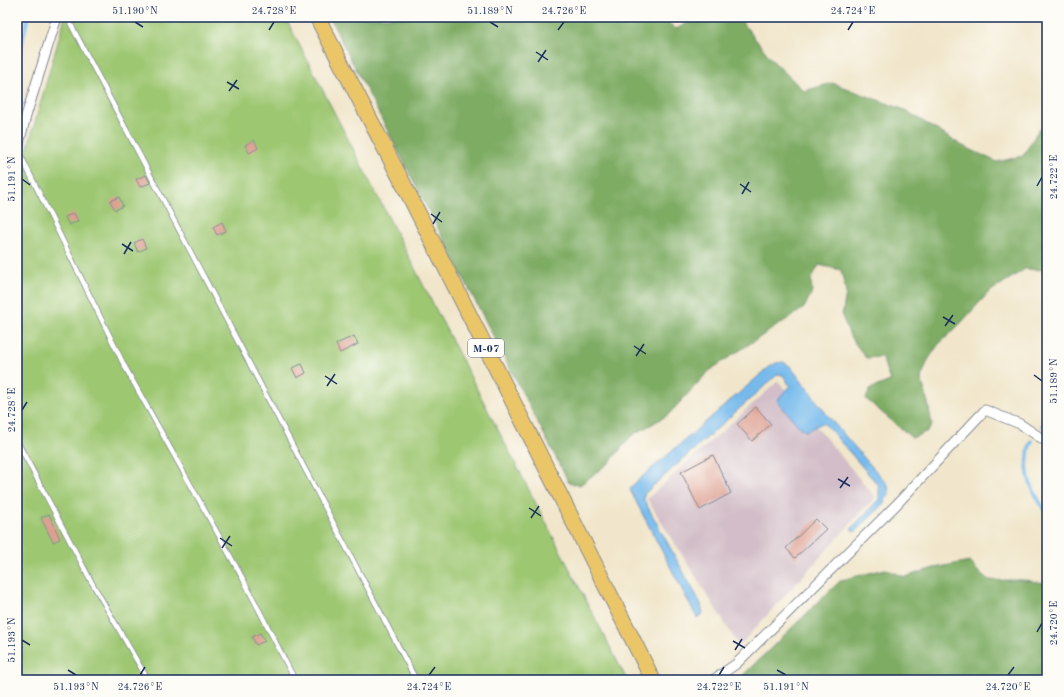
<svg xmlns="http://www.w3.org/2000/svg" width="1064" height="697" font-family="'Old Standard TT',serif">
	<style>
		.industrial { fill: #d2bdc8 }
		.green { fill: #9ec772; stroke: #5c7b68 }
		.forest { fill: #7eac64; stroke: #4c6e61 }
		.water { fill: #76baec; stroke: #4874a5 }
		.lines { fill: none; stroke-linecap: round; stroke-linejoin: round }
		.stream { stroke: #76baec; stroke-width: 3.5 }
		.building { fill: #de9f91 }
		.service-casing { stroke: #868a94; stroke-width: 6 }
		.minor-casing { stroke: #868a94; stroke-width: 11 }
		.trunk-casing { stroke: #868a94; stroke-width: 17 }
		.service { stroke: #fff; stroke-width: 4.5 }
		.minor { stroke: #fff; stroke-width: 9 }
		.trunk { stroke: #ebc669; stroke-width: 15 }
		.ticks { fill: none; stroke: #1b2f5e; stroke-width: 1.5 }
		.labels { text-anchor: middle; stroke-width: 3; stroke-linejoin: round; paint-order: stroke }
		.shield { fill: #fdfcf7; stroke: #5f6c8c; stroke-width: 1 }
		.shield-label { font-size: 11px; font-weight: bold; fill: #1b2f5e }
		.neatline { fill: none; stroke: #1b2f5e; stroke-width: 1.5 }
		.ticks-label { font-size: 10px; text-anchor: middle; fill: #1b2f5e }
	</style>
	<rect width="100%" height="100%" fill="#fdfcf7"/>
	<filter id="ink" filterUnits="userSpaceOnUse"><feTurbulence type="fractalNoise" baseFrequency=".025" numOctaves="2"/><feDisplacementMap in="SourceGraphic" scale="8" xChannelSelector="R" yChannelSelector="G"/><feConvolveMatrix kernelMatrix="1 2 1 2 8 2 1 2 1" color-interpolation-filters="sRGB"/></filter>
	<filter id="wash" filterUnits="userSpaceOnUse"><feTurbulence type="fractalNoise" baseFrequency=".012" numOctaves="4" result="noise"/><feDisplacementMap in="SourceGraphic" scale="16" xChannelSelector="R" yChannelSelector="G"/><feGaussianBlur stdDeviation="0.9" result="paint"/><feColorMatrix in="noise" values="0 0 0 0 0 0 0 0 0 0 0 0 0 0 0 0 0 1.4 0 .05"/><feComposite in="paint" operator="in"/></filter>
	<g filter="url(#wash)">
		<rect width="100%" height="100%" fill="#f1e6cb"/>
		<!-- industrial -->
		<polygon class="industrial" points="778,381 875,497 739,646 647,499"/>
		<!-- green -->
		<polygon class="green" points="65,17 285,17 627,680 17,680 17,185"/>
		<!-- forest -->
		<g class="forest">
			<polygon points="329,17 661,17 676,29 699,17 738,17 772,60 804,91 832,83 905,110 961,145 997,162 1023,156 1039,129 1047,127 1047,270 1025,269 989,292 959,325 938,345 928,360 921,378 928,403 932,425 928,431 912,438 866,399 870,389 890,381 882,357 866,358 851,338 842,316 846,293 841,270 819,265 811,279 812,292 804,308 710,370 668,415 631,436 610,462 580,485 569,483"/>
			<path d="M970 561C987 585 989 580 1015 580 1025 579 1034 582 1044 583L1047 588V680H738L841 580 885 569 905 577 934 568Z"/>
		</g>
		<!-- water -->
		<polygon class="water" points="783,362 790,366 832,421 888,485 889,494 882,506 855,532 851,529 879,499 879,486 826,425 822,423 806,431 801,429 778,402 779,398 790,386 783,375 778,374 644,494 644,500 701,604 703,613 697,618 630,490 634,484 768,368 776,363"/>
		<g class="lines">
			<!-- stream -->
			<g class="stream">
				<polyline points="17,65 28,17"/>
				<polyline points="1042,426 1047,418"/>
				<path d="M1032 441C1029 446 1028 451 1028 456 1024 480 1036 495 1047 515"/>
			</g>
		</g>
		<g id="blocks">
			<!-- building -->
			<g class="building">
				<polygon points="254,140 258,148 249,153 245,145"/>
				<polygon points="146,175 150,183 140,187 136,179"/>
				<polygon points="119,197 123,206 115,210 110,201"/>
				<polygon points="74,213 78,221 69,225 65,217"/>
				<polygon points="222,222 226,231 217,235 213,227"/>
				<polygon points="142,239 146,248 138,252 134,243"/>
				<polygon points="354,336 358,344 340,353 336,344"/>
				<polygon points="302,364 306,373 297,378 292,368"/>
				<polygon points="756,407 771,424 752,441 737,424"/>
				<polygon points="713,455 731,493 700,510 681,472"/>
				<polygon points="49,514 60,539 53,542 41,518"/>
				<polygon points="816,519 826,529 795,558 786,548"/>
				<polygon points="260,633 265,641 256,645 252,637"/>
			</g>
		</g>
	</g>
	<g filter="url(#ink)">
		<use href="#blocks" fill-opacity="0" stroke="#868a94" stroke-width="1"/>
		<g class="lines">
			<defs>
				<g id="service">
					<polyline points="67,17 416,680"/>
					<polyline points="18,150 125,367 243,579 295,680"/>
					<polyline points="17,441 91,581 148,680"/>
				</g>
				<g id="minor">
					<polyline points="17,152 26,116 57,17"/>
					<polyline points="713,680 736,664 897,504 985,410 1020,424 1047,442"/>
				</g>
				<polyline id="trunk" points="317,17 407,191 653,680"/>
			</defs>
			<!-- service casing -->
			<use href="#service" class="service-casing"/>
			<!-- minor casing -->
			<use href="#minor" class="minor-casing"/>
			<!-- trunk casing -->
			<use href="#trunk" class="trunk-casing"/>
			<!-- service -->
			<use href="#service" class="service"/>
			<!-- minor -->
			<use href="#minor" class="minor"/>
			<!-- trunk -->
			<use href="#trunk" class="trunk"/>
		</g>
	</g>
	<!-- ticks -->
	<path class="ticks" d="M135 22 143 27M490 22 498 27M269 30 274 22M558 30 564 22M848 30 853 22M536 52 548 60M538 62 546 50M227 82 239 89M229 91 237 80M22 179 30 185M740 184 751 192M1037 186 1042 177M742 194 749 182M431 214 442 222M433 224 440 212M122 244 133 251M124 254 131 242M943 317 955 324M945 326 953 315M634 346 646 354M636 356 644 344M1034 375 1042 381M325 376 337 384M327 386 335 374M22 410 27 402M838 479 850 486M840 488 848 477M529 508 541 516M531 518 539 506M220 538 232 546M222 548 230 536M1037 632 1042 623M22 640 30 645M733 641 745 648M735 650 742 639M68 670 76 675M777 670 786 675M140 675 145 667M429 675 435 667M719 675 724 667M1008 675 1014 667"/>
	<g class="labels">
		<!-- shield labels -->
		<rect class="shield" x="468" y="339" width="36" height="18" rx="3"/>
		<g class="shield-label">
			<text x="486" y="352">М-07</text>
		</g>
	</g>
	<!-- margin -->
	<rect width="1064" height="697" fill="none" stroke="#fdfcf7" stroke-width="44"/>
	<rect x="22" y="22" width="1020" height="653" class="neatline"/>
	<g class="ticks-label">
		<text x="135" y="14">51.190°N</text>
		<text x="274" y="14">24.728°E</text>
		<text x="490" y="14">51.189°N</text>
		<text x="564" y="14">24.726°E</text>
		<text x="853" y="14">24.724°E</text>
		<text transform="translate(1053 177) rotate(-90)" y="4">24.722°E</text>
		<text transform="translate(11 179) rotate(-90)" y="4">51.191°N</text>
		<text transform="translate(1053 381) rotate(-90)" y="4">51.189°N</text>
		<text transform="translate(11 410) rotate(-90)" y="4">24.728°E</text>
		<text transform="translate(1053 623) rotate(-90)" y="4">24.720°E</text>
		<text transform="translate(11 640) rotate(-90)" y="4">51.193°N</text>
		<text x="76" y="690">51.193°N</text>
		<text x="140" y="690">24.726°E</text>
		<text x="429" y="690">24.724°E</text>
		<text x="719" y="690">24.722°E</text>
		<text x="786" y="690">51.191°N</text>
		<text x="1008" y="690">24.720°E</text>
	</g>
</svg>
